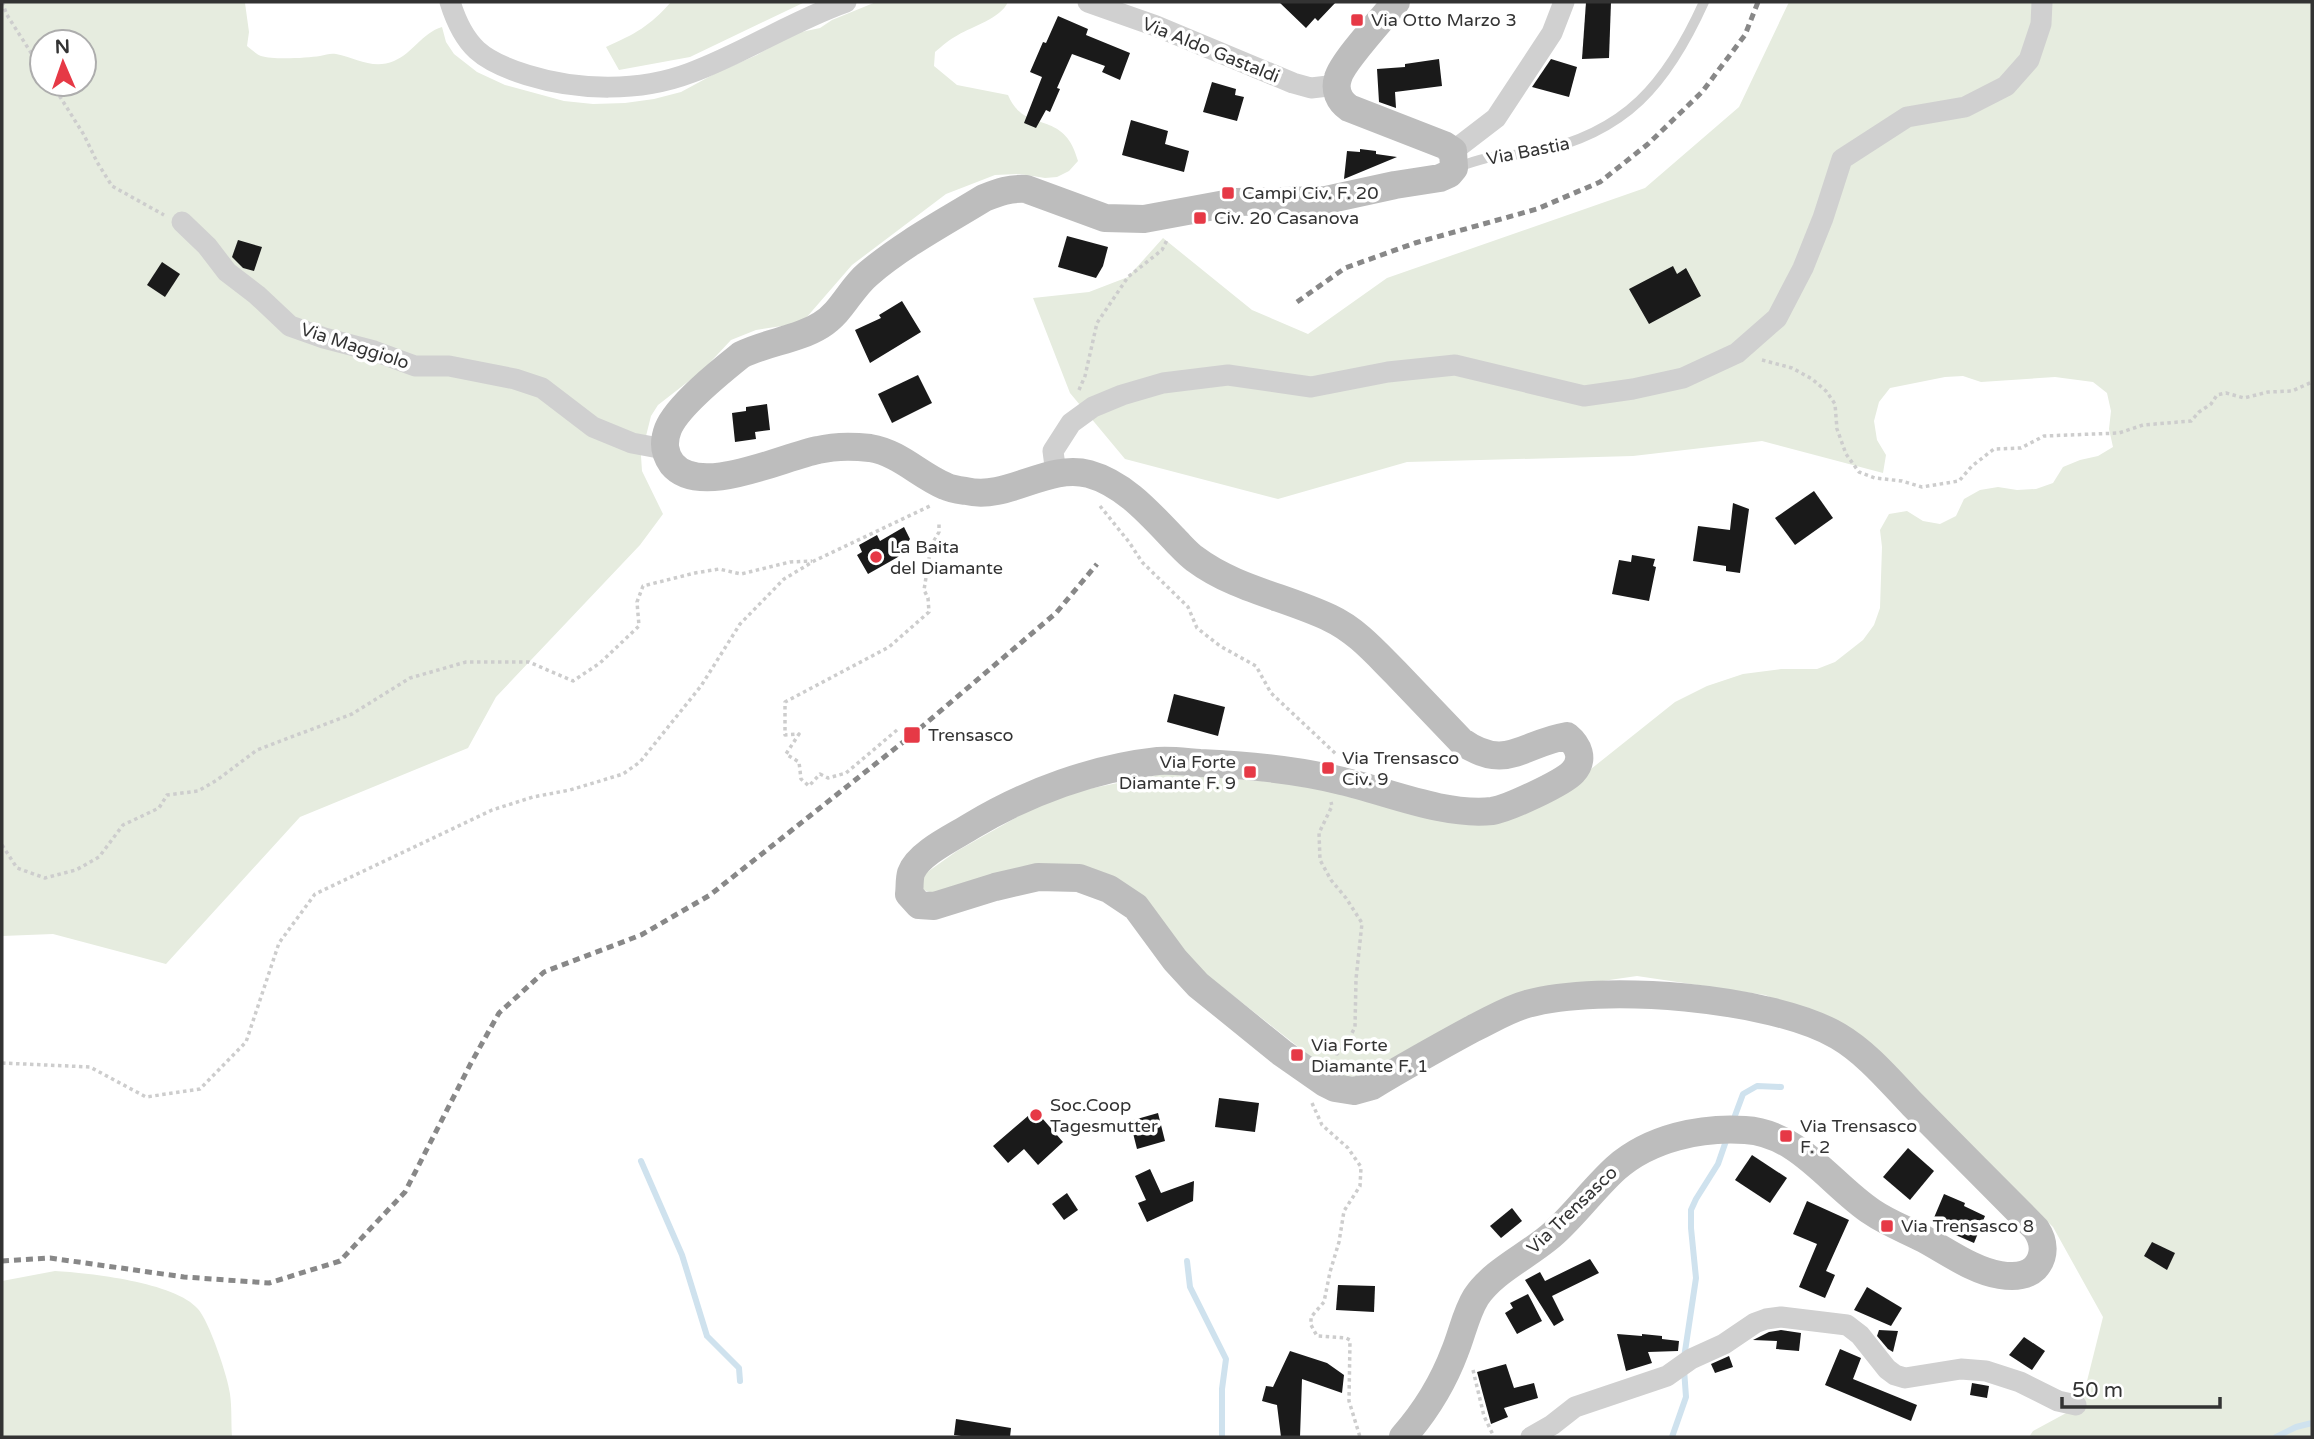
<svg xmlns="http://www.w3.org/2000/svg" width="2314" height="1439" font-family="'Varela Round',sans-serif">
	<style>
		.green { fill: #e6ecdf; fill-rule: evenodd }
		.lines { fill: none; stroke-linecap: round; stroke-linejoin: round }
		.stream { stroke: #cfe2ee; stroke-width: 6 }
		.building { fill: #1a1a1a }
		.path { stroke: #cdcdcd; stroke-width: 3.5; stroke-dasharray: 3.5 3.5; stroke-linecap: butt }
		.lane { stroke: #d0d0d0; stroke-width: 10 }
		.street { stroke: #d0d0d0; stroke-width: 21 }
		.secondary { stroke: #bdbdbd; stroke-width: 28 }
		.rail { stroke: #888; stroke-width: 5; stroke-dasharray: 7 5; stroke-linecap: butt }
		.poi-dot { fill: #e63946; stroke: #fff; stroke-width: 2.5 }
		.labels { text-anchor: middle; stroke-width: 7; stroke-linejoin: round; paint-order: stroke }
		.poi-label { font-size: 18px; fill: #333; stroke: #fff; text-anchor: start }
		.street-label { font-size: 18px; fill: #333; stroke: #fff }
	</style>
	<rect width="100%" height="100%" fill="#fff"/>
	<!-- green -->
	<g class="green">
		<path d="M2 2 245 3 249 32 247 46C251 49 256 54 261 56 273 60 307 58 320 56 326 55 330 53 336 54 356 58 373 70 394 61 413 53 422 33 442 27L446 42 454 54 477 72 505 85 564 101 593 104 625 103 654 99 681 92 718 72 757 55 792 34 820 28 832 20 876 2H1008C1000 19 973 26 958 35 950 39 942 46 935 52L934 66 957 85 1008 95C1025 136 1064 107 1078 161L1069 171 1057 177 1045 178 1020 174 995 175 946 194 852 265 806 318 795 324 756 330 731 340 703 370 658 405 651 416 641 456 642 471 663 514 640 545 496 697 468 748 300 817 166 964 53 934 2 936ZM42 42H84V84H42Z"/>
		<path d="M671 2H805L690 57 619 70 606 47C635 34 650 26 671 2Z"/>
		<polygon points="1789,2 2312,2 2312,1437 2029,1437 2033,1431 2081,1405 2103,1317 2053,1227 1856,1032 1765,995 1637,976 1519,993 1366,1075 1338,1078 1180,954 1128,886 935,894 918,888 926,873 957,851 1054,796 1162,774 1316,785 1453,823 1591,769 1675,702 1707,686 1743,674 1781,669 1817,669 1835,662 1863,640 1874,625 1880,608 1882,547 1880,530 1889,514 1907,511 1923,521 1940,524 1956,516 1964,499 1980,490 1998,487 2017,490 2036,489 2053,483 2063,467 2080,460 2098,456 2113,447 2109,429 2111,411 2107,393 2093,382 2055,377 1981,382 1963,376 1945,377 1890,388 1879,402 1874,421 1877,440 1886,455 1883,473 1762,441 1633,456 1407,462 1278,499 1125,459 1070,393 1033,298 1089,292 1128,277 1163,238 1252,310 1308,334 1387,278 1645,188 1739,107"/>
		<path d="M55 1271C89 1273 175 1282 198 1309 209 1321 228 1377 230 1394 232 1408 231 1423 232 1437H2V1281Z"/>
	</g>
	<g class="lines">
		<!-- stream -->
		<g class="stream">
			<polyline points="1733,1121 1743,1094 1757,1086 1781,1087"/>
			<polyline points="641,1161 682,1255 707,1336 739,1368 740,1381"/>
			<polyline points="1187,1261 1190,1287 1226,1359 1222,1389 1222,1437"/>
			<polyline points="1684,1358 1696,1278 1691,1228 1691,1210 1696,1199 1718,1164 1727,1138"/>
			<polyline points="1672,1437 1686,1397 1684,1369"/>
			<polyline points="2276,1437 2296,1427 2312,1423"/>
		</g>
	</g>
	<!-- building -->
	<g class="building">
		<polygon points="1279,2 1336,2 1318,21 1315,18 1306,28"/>
		<polygon points="1586,2 1611,2 1609,58 1582,59"/>
		<polygon points="1058,16 1088,29 1086,35 1130,53 1120,80 1102,72 1105,66 1072,54 1057,88 1060,89 1050,112 1046,110 1036,128 1024,123 1042,77 1030,72 1043,42 1046,43"/>
		<polygon points="1439,59 1442,86 1395,92 1396,108 1379,102 1377,69 1405,67 1405,64"/>
		<polygon points="1551,59 1577,67 1569,97 1532,87"/>
		<polygon points="1212,82 1236,89 1235,95 1244,97 1237,121 1203,112"/>
		<polygon points="1131,120 1168,131 1165,144 1189,151 1184,172 1122,155"/>
		<polygon points="1360,149 1376,151 1376,154 1397,157 1344,179 1347,151 1360,152"/>
		<polygon points="1067,236 1108,247 1103,266 1096,278 1058,267"/>
		<polygon points="238,240 262,247 254,271 243,268 232,257"/>
		<polygon points="162,262 180,274 165,297 147,285"/>
		<polygon points="1673,266 1677,274 1686,268 1701,296 1649,324 1629,289"/>
		<polygon points="902,301 921,332 870,363 855,330 881,318 879,315"/>
		<polygon points="918,375 932,403 892,423 878,394"/>
		<polygon points="767,404 770,430 755,432 756,439 735,442 732,413 746,411 746,407"/>
		<polygon points="1814,491 1833,518 1795,545 1775,518"/>
		<polygon points="1733,503 1749,509 1740,573 1726,571 1726,566 1693,561 1698,526 1730,530"/>
		<polygon points="904,527 910,539 898,557 868,574 857,555 862,552 859,545 877,535 880,541"/>
		<polygon points="1632,555 1655,559 1653,566 1656,567 1649,601 1612,594 1619,560 1631,562"/>
		<polygon points="1174,694 1225,707 1218,736 1167,722"/>
		<polygon points="1219,1098 1259,1103 1255,1132 1215,1127"/>
		<polygon points="1035,1110 1063,1142 1038,1165 1024,1149 1008,1163 993,1146"/>
		<polygon points="1158,1113 1165,1141 1137,1149 1130,1121"/>
		<polygon points="1908,1148 1934,1171 1910,1200 1883,1177"/>
		<polygon points="1752,1155 1787,1178 1770,1203 1735,1180"/>
		<polygon points="1150,1169 1161,1193 1194,1181 1193,1201 1147,1222 1138,1203 1146,1200 1135,1176"/>
		<polygon points="1067,1193 1078,1210 1064,1220 1052,1204"/>
		<polygon points="1944,1194 1965,1203 1964,1206 1985,1216 1974,1243 1942,1229 1943,1225 1933,1220"/>
		<polygon points="1807,1201 1849,1220 1826,1271 1835,1275 1825,1298 1799,1287 1817,1244 1793,1234"/>
		<polygon points="1512,1208 1522,1221 1501,1238 1490,1226"/>
		<polygon points="2152,1242 2175,1253 2167,1270 2144,1256"/>
		<polygon points="1590,1259 1599,1273 1552,1296 1564,1320 1554,1326 1525,1280 1540,1272 1545,1281"/>
		<polygon points="1338,1285 1375,1286 1374,1312 1336,1310"/>
		<polygon points="1867,1287 1902,1308 1891,1326 1854,1310"/>
		<polygon points="1528,1294 1542,1321 1517,1334 1505,1313 1513,1308 1510,1303"/>
		<polygon points="1781,1330 1801,1333 1799,1351 1776,1349 1777,1341 1753,1340 1769,1332"/>
		<polygon points="1879,1330 1898,1331 1893,1352 1888,1349 1877,1336"/>
		<polygon points="1617,1334 1642,1336 1642,1334 1662,1336 1662,1339 1679,1341 1678,1351 1648,1352 1652,1363 1626,1371"/>
		<polygon points="2024,1337 2045,1351 2032,1370 2009,1355"/>
		<polygon points="1840,1349 1861,1358 1853,1379 1917,1405 1911,1421 1825,1385"/>
		<polygon points="1290,1351 1327,1363 1344,1375 1342,1393 1302,1379 1300,1437 1281,1437 1277,1405 1262,1401 1266,1386 1273,1387"/>
		<polygon points="1729,1356 1733,1367 1715,1373 1711,1364"/>
		<polygon points="1506,1364 1514,1388 1534,1383 1538,1398 1504,1408 1508,1417 1491,1424 1477,1372"/>
		<polygon points="1972,1383 1989,1386 1987,1398 1970,1395"/>
		<polygon points="956,1419 1011,1428 1010,1437 968,1437 954,1435"/>
	</g>
	<g class="lines">
		<!-- path -->
		<g class="path">
			<polyline points="2,2 7,15 42,70"/>
			<polyline points="52,84 84,135 97,162 112,186 164,215"/>
			<polyline points="1762,360 1792,368 1812,379 1826,391 1835,404 1837,429 1846,454 1859,472 1875,478 1902,481 1922,487 1959,481 1972,466 1994,449 2021,448 2044,436 2119,433 2143,425 2191,421 2199,412 2211,404 2217,395 2226,393 2244,398 2268,392 2292,391 2312,382"/>
			<polyline points="1079,390 1085,376 1097,323 1128,277 1162,250 1168,238"/>
			<polyline points="1100,506 1129,542 1142,562 1188,607 1197,628 1220,646 1256,666 1271,693 1337,755"/>
			<polyline points="897,730 846,773 828,778 820,774 809,786 801,779 799,762 786,754 799,734 785,735 785,702 889,647 929,612 928,598 924,590 931,546 939,532 939,523"/>
			<polyline points="2,845 17,868 45,878 76,870 99,857 123,825 159,808 167,795 198,791 217,780 257,750 352,714 410,678 466,662 529,662 573,681 600,663 639,626 637,602 643,586 695,573 719,569 741,574 790,562 812,561"/>
			<polyline points="1316,1045 1337,1054 1347,1043 1355,1027 1356,979 1362,923 1346,898 1331,880 1320,860 1319,833 1332,806 1331,802"/>
			<polyline points="2,1063 90,1067 146,1097 200,1089 246,1042 279,943 315,894 492,810 533,797 570,790 623,774 640,762 701,686 740,624 784,579 814,561 930,506"/>
			<polyline points="1312,1103 1322,1125 1348,1148 1361,1167 1360,1186 1344,1211 1339,1242 1330,1272 1324,1302 1311,1317 1311,1325 1317,1336 1346,1338 1350,1340 1349,1401 1360,1437"/>
			<polyline points="1473,1370 1484,1416 1494,1437"/>
		</g>
		<!-- lane -->
		<path class="lane" d="M1455 168C1467 164 1479 159 1492 157 1506 155 1521 155 1535 152 1626 133 1667 84 1704 2"/>
		<!-- street -->
		<g class="street">
			<path d="M450 2C464 47 482 61 527 75 578 91 640 92 690 73 744 53 792 21 846 2"/>
			<polyline points="1088,2 1156,26 1293,83 1311,88 1337,85"/>
			<polyline points="1453,151 1496,118 1552,33 1564,2"/>
			<polyline points="182,222 207,246 227,272 257,295 290,326 324,338 374,351 415,366 449,366 515,379 542,388 593,427 632,443 664,449"/>
			<polyline points="1056,474 1053,451 1071,423 1093,407 1122,395 1163,383 1228,375 1311,387 1388,372 1455,365 1584,396 1633,389 1683,378 1737,353 1777,318 1803,268 1823,218 1842,159 1907,117 1965,107 2006,86 2029,60 2041,24 2042,2"/>
			<polyline points="1531,1437 1552,1425 1575,1407 1667,1376 1691,1359 1724,1344 1755,1323 1766,1319 1781,1317 1847,1325 1860,1335 1887,1369 1895,1375 1905,1378 1961,1369 1986,1371 2020,1382 2058,1401 2076,1405"/>
		</g>
		<!-- secondary -->
		<path class="secondary" d="M1396 2C1383 18 1342 62 1338 78 1334 90 1339 101 1349 108L1444 145 1453 151 1454 168 1449 174 1440 178 1395 185 1326 200 1236 202 1144 219 1105 218 1026 189C1010 188 999 192 984 198 945 222 903 244 868 274 850 289 842 312 821 325 797 340 767 342 741 355 721 371 677 406 668 429 663 442 664 453 672 464 700 498 782 457 818 450 834 446 853 446 870 448 900 453 919 475 945 486 951 489 959 490 966 491 1008 501 1047 463 1089 474 1125 484 1151 515 1176 541 1182 547 1188 554 1195 559 1235 589 1286 597 1330 618 1356 630 1376 653 1395 672 1417 695 1439 718 1461 741 1506 773 1523 743 1567 736 1578 745 1585 759 1573 772 1563 783 1507 809 1492 811 1444 816 1389 792 1342 781 1295 769 1248 765 1200 763 1186 762 1171 760 1158 761 1094 768 1028 792 973 825 956 836 918 853 911 873 909 880 910 888 909 894L919 905 934 906 995 887 1038 877 1079 878 1109 889 1136 907 1175 960 1198 985 1282 1053 1325 1083 1335 1088 1354 1091 1372 1086C1405 1066 1439 1047 1474 1028 1491 1020 1508 1009 1527 1004 1601 983 1772 997 1838 1036 1867 1053 1890 1081 1913 1105 1954 1146 1995 1188 2036 1229 2044 1241 2046 1256 2035 1268 2026 1277 2012 1277 2000 1275 1974 1271 1948 1252 1924 1239 1907 1230 1888 1223 1872 1212 1831 1185 1799 1133 1745 1130 1701 1127 1650 1138 1616 1168 1594 1188 1576 1213 1554 1233 1530 1255 1494 1270 1476 1297 1466 1313 1462 1334 1455 1351 1443 1383 1425 1412 1403 1437"/>
		<!-- rail -->
		<g class="rail">
			<polyline points="1297,302 1345,268 1415,243 1537,209 1600,182 1648,144 1702,92 1745,35 1758,2"/>
			<polyline points="2,1261 50,1258 184,1277 269,1283 340,1261 405,1192 471,1063 499,1013 544,972 641,935 710,895 912,735 1056,613 1097,564"/>
		</g>
	</g>
	<!-- markers -->
	<g class="poi-dot">
		<rect x="1350" y="13" width="14" height="14" rx="3.5"/>
		<rect x="1221" y="186" width="14" height="14" rx="3.5"/>
		<rect x="1193" y="211" width="14" height="14" rx="3.5"/>
		<circle cx="876" cy="557" r="7"/>
		<rect x="903" y="726" width="18" height="18" rx="3.5"/>
		<rect x="1321" y="761" width="14" height="14" rx="3.5"/>
		<rect x="1243" y="765" width="14" height="14" rx="3.5"/>
		<rect x="1290" y="1048" width="14" height="14" rx="3.5"/>
		<circle cx="1036" cy="1115" r="7"/>
		<rect x="1779" y="1129" width="14" height="14" rx="3.5"/>
		<rect x="1880" y="1219" width="14" height="14" rx="3.5"/>
	</g>
	<g class="labels">
		<!-- poi labels -->
		<g class="poi-label">
			<text x="1371" y="26">Via Otto Marzo 3</text>
			<text x="1242" y="199">Campi Civ. F. 20</text>
			<text x="1214" y="224">Civ. 20 Casanova</text>
			<text x="890" y="553">La Baita<tspan x="890" dy="21">del Diamante</tspan></text>
			<text x="928" y="741">Trensasco</text>
			<text x="1342" y="764">Via Trensasco<tspan x="1342" dy="21">Civ. 9</tspan></text>
			<text x="1236" y="768" text-anchor="end">Via Forte<tspan x="1236" dy="21">Diamante F. 9</tspan></text>
			<text x="1311" y="1051">Via Forte<tspan x="1311" dy="21">Diamante F. 1</tspan></text>
			<text x="1050" y="1111">Soc.Coop<tspan x="1050" dy="21">Tagesmutter</tspan></text>
			<text x="1800" y="1132">Via Trensasco<tspan x="1800" dy="21">F. 2</tspan></text>
			<text x="1901" y="1232">Via Trensasco 8</text>
		</g>
		<!-- street labels -->
		<g class="street-label">
			<text transform="translate(1211 50) rotate(22)" y="6">Via Aldo Gastaldi</text>
			<text transform="translate(1528 151) rotate(-11)" y="6">Via Bastia</text>
			<text transform="translate(355 346) rotate(18)" y="6">Via Maggiolo</text>
			<text transform="translate(1572 1210) rotate(-44)" y="6">Via Trensasco</text>
		</g>
	</g>
	<!-- border -->
	<rect width="2314" height="1439" fill="none" stroke="#333333" stroke-width="7"/>
	<!-- north arrow -->
	<g transform="translate(63 63) rotate(358)"><circle r="33" fill="#ffffff" stroke="#adadad" stroke-width="2"/>
	<path d="M0-5L12 26L0 18L-12 26Z" fill="#e63946"/>
	<text y="-10" font-size="19" font-weight="bold" text-anchor="middle" fill="#333333">N</text>
	</g>
	<!-- scale -->
	<path d="M2062 1397v10h158v-10" fill="none" stroke="#333333" stroke-width="3.5"/>
	<text x="2072" y="1397" font-size="21" fill="#333333" stroke="#ffffff" stroke-width="5" paint-order="stroke">50 m</text>
</svg>
